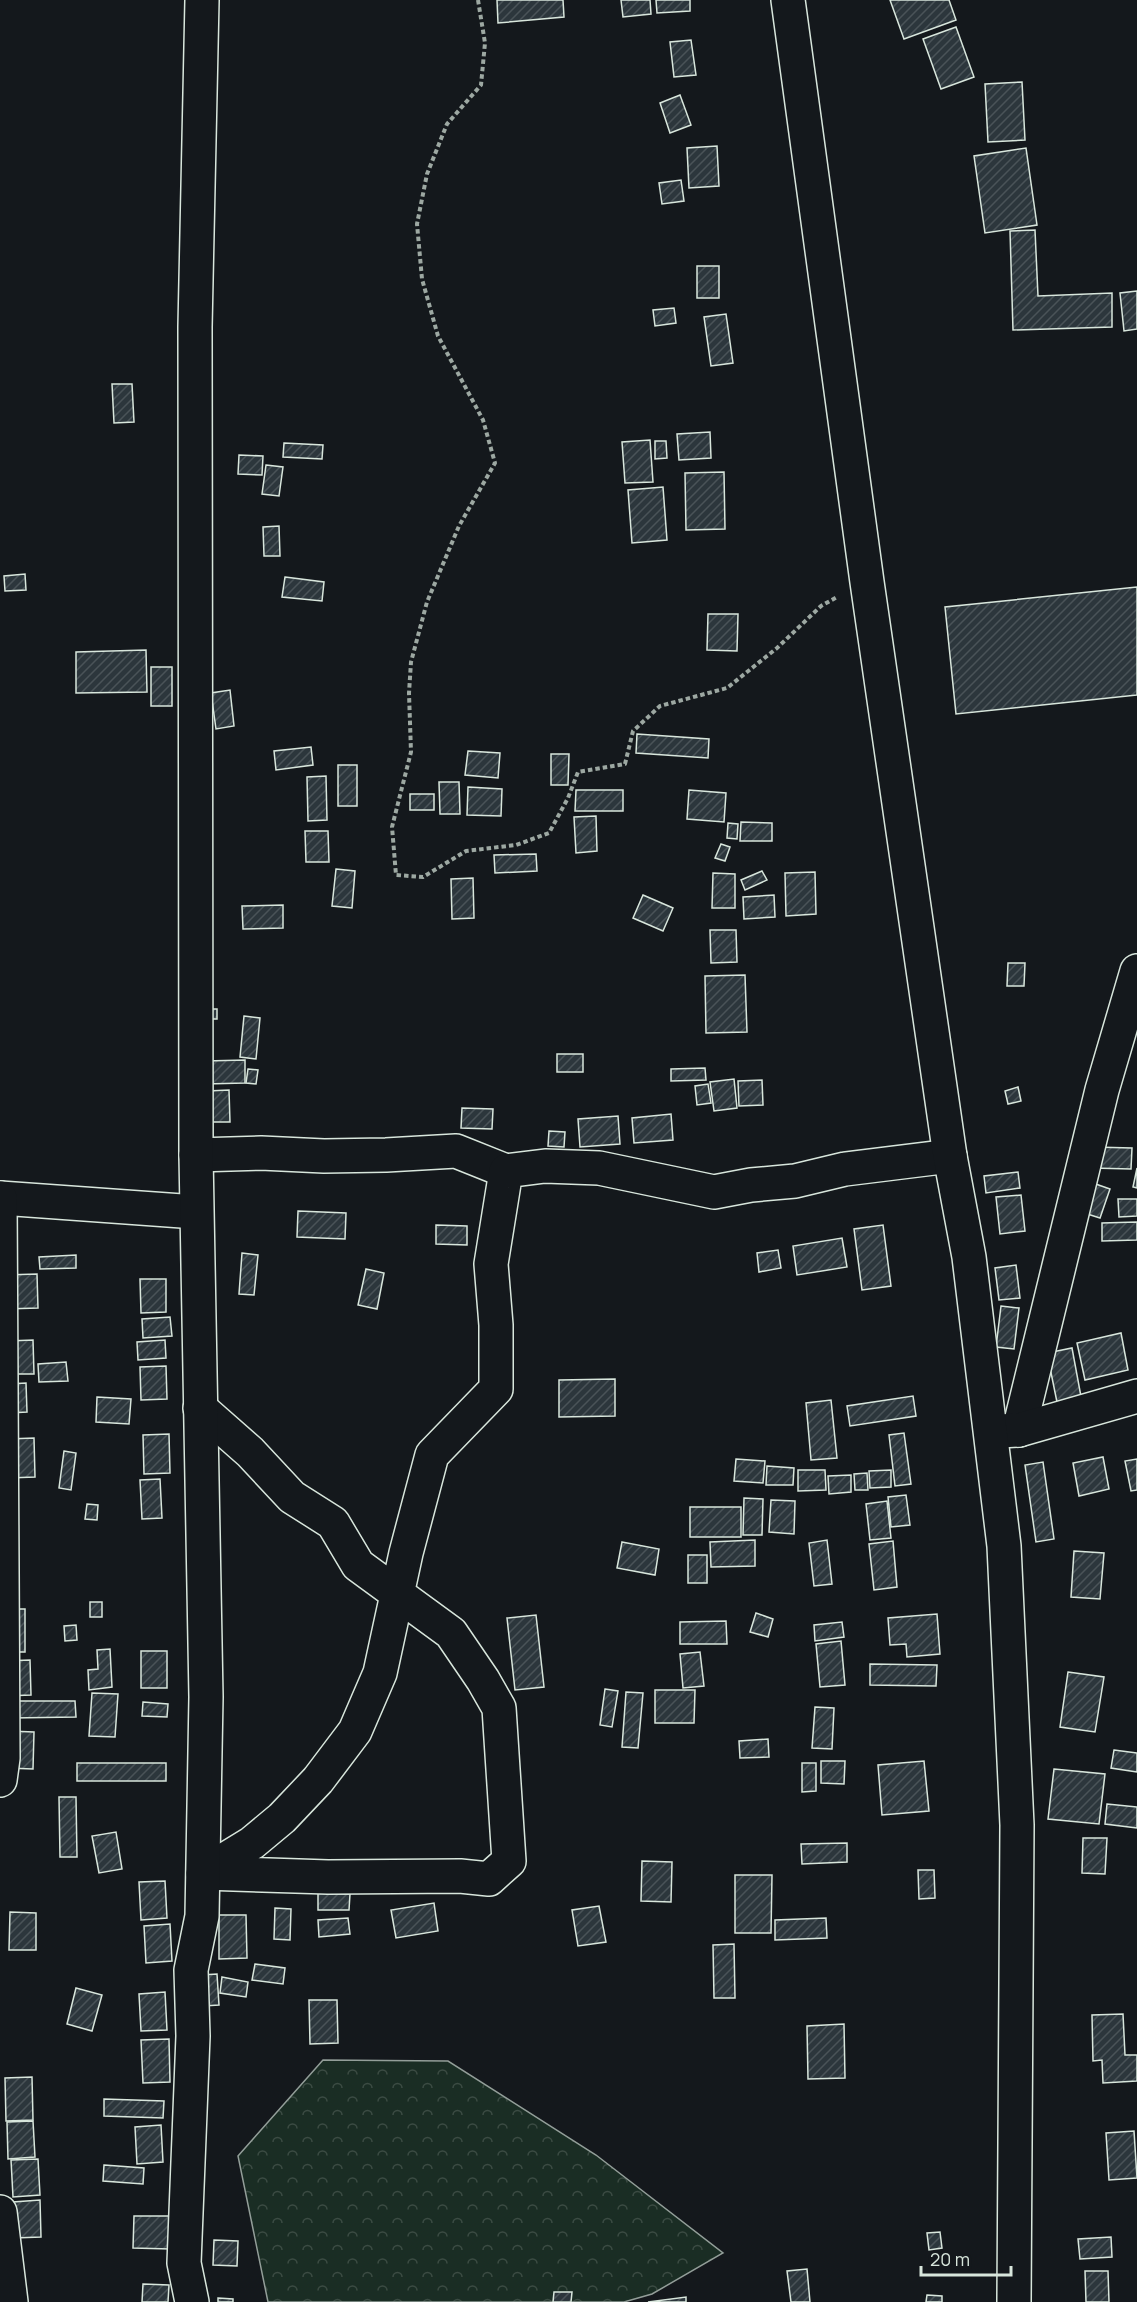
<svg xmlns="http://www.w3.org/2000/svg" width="1137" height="2302" font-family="Manrope,sans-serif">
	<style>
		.forest { fill: url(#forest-crowns); stroke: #939e99; stroke-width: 1.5 }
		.building { fill: url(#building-hatch); stroke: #d8e6dc; stroke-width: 1.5 }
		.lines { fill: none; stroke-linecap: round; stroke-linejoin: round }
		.minor-casing { stroke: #d8e6dc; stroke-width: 36 }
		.highway-casing { stroke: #d8e6dc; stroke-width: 36 }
		.path { stroke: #9da8a2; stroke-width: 4; stroke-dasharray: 4.5 3; stroke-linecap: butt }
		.minor { stroke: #14181c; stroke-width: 33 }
		.highway { stroke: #14181c; stroke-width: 33 }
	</style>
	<defs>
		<pattern id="forest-crowns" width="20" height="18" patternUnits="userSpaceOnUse" patternTransform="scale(1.5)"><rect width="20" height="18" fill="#1a2d24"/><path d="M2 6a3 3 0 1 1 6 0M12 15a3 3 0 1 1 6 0" fill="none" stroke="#3b4b43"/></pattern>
		<pattern id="building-hatch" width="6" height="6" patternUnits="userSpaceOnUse" patternTransform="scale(1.5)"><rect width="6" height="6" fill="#2c363c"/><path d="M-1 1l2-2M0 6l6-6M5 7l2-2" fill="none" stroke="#4a5358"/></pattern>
	</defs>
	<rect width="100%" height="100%" fill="#14181c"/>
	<!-- forest -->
	<polygon class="forest" points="323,2060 448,2061 596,2155 723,2253 652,2294 624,2302 268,2302 238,2156"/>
	<!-- building -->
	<g class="building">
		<polygon points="497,0 563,0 564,17 498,23"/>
		<polygon points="621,0 650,0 651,14 623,17"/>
		<polygon points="656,0 690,0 690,11 657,13"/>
		<polygon points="890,0 949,0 956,20 904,39"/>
		<polygon points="956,27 974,77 941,89 923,39"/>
		<polygon points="691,40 696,75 674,77 670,42"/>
		<polygon points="1022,82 1025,140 988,142 985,84"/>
		<polygon points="680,95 691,125 670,133 660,103"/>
		<polygon points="717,146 719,186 689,188 687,148"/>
		<polygon points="1026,148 1037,225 985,233 974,156"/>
		<polygon points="681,180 684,201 662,204 659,183"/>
		<polygon points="1035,230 1038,296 1112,293 1112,327 1013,330 1010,231"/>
		<rect x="697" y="266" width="22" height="32"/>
		<polygon points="1137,291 1137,329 1124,331 1120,293"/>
		<polygon points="674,308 676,323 655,326 653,310"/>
		<polygon points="726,314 733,363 711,366 704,317"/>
		<polygon points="112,384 132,384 134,422 114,423"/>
		<polygon points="710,432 711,458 679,460 677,434"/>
		<polygon points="650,440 653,482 625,483 622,442"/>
		<polygon points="655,441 666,441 667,458 655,459"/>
		<polygon points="284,443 323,445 322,459 283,457"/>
		<polygon points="239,455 263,456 262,475 238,474"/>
		<polygon points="266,465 283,467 279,496 262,494"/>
		<polygon points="724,472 725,529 686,530 685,473"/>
		<polygon points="663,487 667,540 632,543 628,490"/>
		<polygon points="279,526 280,556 264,556 263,527"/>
		<polygon points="25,574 26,590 5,591 4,576"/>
		<polygon points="285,577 324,582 322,601 282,597"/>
		<polygon points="1137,587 1137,695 956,714 945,607"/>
		<polygon points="708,614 738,614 737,651 707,650"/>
		<polygon points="146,650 147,692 76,693 76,652"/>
		<rect x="151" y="667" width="21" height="39"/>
		<polygon points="230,690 234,726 216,729 211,693"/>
		<polygon points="637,734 709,739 708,758 636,753"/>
		<polygon points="311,747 313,765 276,770 274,751"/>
		<polygon points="468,751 500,753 498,778 465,775"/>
		<polygon points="551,754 569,754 568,785 551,785"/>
		<rect x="338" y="765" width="19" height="41"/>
		<polygon points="326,776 327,820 308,821 307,777"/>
		<polygon points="439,782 459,782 460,814 440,814"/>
		<polygon points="468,787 502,789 501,816 467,815"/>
		<polygon points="576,790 623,790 623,811 575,811"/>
		<polygon points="689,790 726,793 724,822 687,819"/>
		<rect x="410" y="794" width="24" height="16"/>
		<polygon points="596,816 597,851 576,853 574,817"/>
		<polygon points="741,822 772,823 772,841 740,841"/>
		<polygon points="728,823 738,824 737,839 727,838"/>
		<polygon points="305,831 328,831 329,862 306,862"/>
		<polygon points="721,844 730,847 725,861 715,858"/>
		<polygon points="536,854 537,871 495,873 494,855"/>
		<polygon points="336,869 355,871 352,908 332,906"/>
		<polygon points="762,871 767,880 745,890 741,880"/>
		<polygon points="815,872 816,914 786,916 785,873"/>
		<polygon points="713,873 735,874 735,908 712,908"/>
		<polygon points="473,878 474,918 452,919 451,879"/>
		<polygon points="643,895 673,908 663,931 633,918"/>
		<polygon points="774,895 775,917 744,919 743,897"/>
		<polygon points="283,905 283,928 243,929 242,906"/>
		<polygon points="710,930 736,930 737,962 711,963"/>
		<polygon points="1008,963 1025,963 1024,986 1007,986"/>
		<polygon points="745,975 747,1032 706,1033 705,976"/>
		<rect x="204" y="1009" width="13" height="10"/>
		<polygon points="244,1016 260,1018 256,1059 240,1057"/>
		<rect x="557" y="1054" width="26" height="18"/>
		<polygon points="245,1060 245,1083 205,1084 205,1061"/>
		<polygon points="705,1068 706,1080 671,1081 671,1069"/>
		<polygon points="248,1069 258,1070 256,1084 246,1083"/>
		<polygon points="734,1079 737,1108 714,1111 710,1082"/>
		<polygon points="762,1080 763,1105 739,1106 738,1081"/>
		<polygon points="708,1084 711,1103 697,1105 695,1086"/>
		<polygon points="1018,1087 1021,1101 1008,1104 1005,1091"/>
		<polygon points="229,1090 230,1122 207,1122 207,1091"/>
		<polygon points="462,1108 493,1109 492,1129 461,1128"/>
		<polygon points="671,1114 673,1140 634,1143 632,1118"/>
		<polygon points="618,1116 620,1144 580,1147 578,1119"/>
		<polygon points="549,1131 565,1132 564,1147 548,1146"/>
		<polygon points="1093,1147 1132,1148 1131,1169 1092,1168"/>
		<polygon points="1137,1168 1137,1188 1133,1187"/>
		<polygon points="1018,1172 1020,1188 986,1193 984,1176"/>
		<polygon points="1090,1182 1110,1189 1100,1218 1081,1212"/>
		<polygon points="1021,1195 1025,1231 1000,1234 996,1197"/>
		<polygon points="1118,1199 1137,1199 1137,1216 1119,1217"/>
		<polygon points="298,1211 346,1213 345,1239 297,1237"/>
		<polygon points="1137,1222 1137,1240 1102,1241 1102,1223"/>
		<polygon points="436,1225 467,1226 467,1245 436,1244"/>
		<polygon points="883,1225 891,1286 862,1290 854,1229"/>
		<polygon points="842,1238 847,1267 797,1275 793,1246"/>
		<polygon points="778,1250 781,1268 759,1272 757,1253"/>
		<polygon points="242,1253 258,1255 254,1295 239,1294"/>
		<polygon points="76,1255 76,1268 40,1269 39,1257"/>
		<polygon points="1016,1265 1020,1298 999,1300 995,1268"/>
		<polygon points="366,1269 384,1273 377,1309 358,1305"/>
		<polygon points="37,1274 38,1308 5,1309 4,1275"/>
		<polygon points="140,1279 166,1279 166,1312 141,1313"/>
		<polygon points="1001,1306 1019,1308 1014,1349 996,1347"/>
		<polygon points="170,1317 172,1336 143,1338 142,1319"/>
		<polygon points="1121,1333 1128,1370 1085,1380 1077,1343"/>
		<polygon points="33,1340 34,1374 8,1374 8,1341"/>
		<polygon points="165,1340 166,1358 138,1360 137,1342"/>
		<polygon points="1072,1348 1082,1402 1058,1407 1047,1353"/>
		<polygon points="66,1362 68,1381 39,1382 38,1364"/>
		<polygon points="166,1366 167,1399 141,1400 140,1367"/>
		<polygon points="615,1379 615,1416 559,1417 559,1380"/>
		<polygon points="26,1383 27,1412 9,1413 8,1384"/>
		<polygon points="913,1396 916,1416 850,1426 847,1406"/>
		<polygon points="97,1397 131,1399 129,1424 96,1422"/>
		<polygon points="831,1400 837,1458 811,1460 806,1403"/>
		<polygon points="904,1433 911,1484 895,1486 889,1435"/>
		<polygon points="169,1434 170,1473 144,1474 143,1435"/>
		<polygon points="34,1438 35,1477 8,1478 8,1439"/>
		<polygon points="64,1451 76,1453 71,1490 59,1488"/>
		<polygon points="1103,1457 1109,1489 1079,1496 1073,1463"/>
		<polygon points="736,1459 765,1461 763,1483 734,1481"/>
		<polygon points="1137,1459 1137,1490 1131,1491 1125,1461"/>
		<polygon points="1043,1462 1054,1539 1036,1542 1025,1465"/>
		<polygon points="767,1466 794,1468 793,1485 766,1485"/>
		<polygon points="798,1470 825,1470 826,1490 798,1491"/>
		<polygon points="891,1470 891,1487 870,1488 869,1471"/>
		<polygon points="867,1473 868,1490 855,1490 854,1474"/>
		<polygon points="851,1475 851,1492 829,1494 828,1476"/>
		<polygon points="160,1479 162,1518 142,1519 140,1480"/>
		<polygon points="906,1495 910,1525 891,1527 888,1497"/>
		<polygon points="744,1498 763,1499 762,1535 743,1535"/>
		<polygon points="771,1500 795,1501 794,1534 769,1532"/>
		<polygon points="887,1501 891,1538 870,1540 866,1504"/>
		<polygon points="87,1504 98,1505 97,1520 85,1519"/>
		<rect x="690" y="1507" width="51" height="30"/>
		<polygon points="755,1540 755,1566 711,1567 710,1542"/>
		<polygon points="827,1540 832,1584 814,1586 809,1543"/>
		<polygon points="893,1541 897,1587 874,1590 869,1544"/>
		<polygon points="622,1542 659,1549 655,1575 617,1568"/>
		<polygon points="1074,1551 1104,1553 1100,1599 1071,1597"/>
		<rect x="688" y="1555" width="19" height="28"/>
		<rect x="90" y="1602" width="12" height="15"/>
		<rect x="6" y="1609" width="19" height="43"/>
		<polygon points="756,1613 773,1619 768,1637 750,1632"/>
		<polygon points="937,1614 940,1654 907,1657 906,1644 890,1645 888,1618"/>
		<polygon points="536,1615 544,1687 515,1690 507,1618"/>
		<polygon points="726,1621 727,1644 680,1644 680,1622"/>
		<polygon points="842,1622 844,1637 815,1641 814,1625"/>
		<polygon points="76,1625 77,1640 65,1641 64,1626"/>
		<polygon points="841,1641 845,1685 820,1687 816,1644"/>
		<polygon points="110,1649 112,1687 89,1690 88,1670 98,1669 97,1650"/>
		<rect x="141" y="1651" width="26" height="37"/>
		<polygon points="700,1652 704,1686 683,1688 680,1654"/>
		<polygon points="30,1660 31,1695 5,1696 4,1661"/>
		<polygon points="870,1664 937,1665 936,1686 870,1685"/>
		<polygon points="1068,1672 1104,1677 1095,1732 1060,1727"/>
		<polygon points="605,1689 618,1691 612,1727 600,1725"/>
		<polygon points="655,1690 695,1690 694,1723 655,1723"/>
		<polygon points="626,1692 643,1693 638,1748 622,1747"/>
		<polygon points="92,1693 118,1694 115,1737 89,1736"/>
		<polygon points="12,1701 75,1701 76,1717 12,1718"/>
		<polygon points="143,1702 168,1704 167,1717 142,1716"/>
		<polygon points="815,1707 834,1708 832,1749 812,1748"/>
		<polygon points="8,1731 34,1732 33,1769 7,1768"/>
		<polygon points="768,1739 769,1757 740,1758 739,1741"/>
		<polygon points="1114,1750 1137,1753 1137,1772 1111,1768"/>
		<polygon points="821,1761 845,1761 844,1784 821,1783"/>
		<polygon points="924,1761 929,1811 882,1815 878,1765"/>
		<rect x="77" y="1763" width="89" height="18"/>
		<polygon points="802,1763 816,1763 816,1791 802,1792"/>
		<polygon points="1054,1769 1105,1774 1099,1824 1048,1819"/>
		<polygon points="59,1797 76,1797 77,1857 60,1857"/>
		<polygon points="1107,1804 1137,1807 1137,1828 1105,1824"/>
		<polygon points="116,1832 122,1869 99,1873 92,1836"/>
		<polygon points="1083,1838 1107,1838 1105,1874 1082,1873"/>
		<polygon points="847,1843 847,1862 802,1864 801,1844"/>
		<polygon points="642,1861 672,1862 671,1902 641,1901"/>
		<polygon points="918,1870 934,1870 935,1898 919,1899"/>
		<polygon points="735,1875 772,1875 771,1933 735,1933"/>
		<polygon points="165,1881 167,1918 141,1920 139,1882"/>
		<polygon points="318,1893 350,1894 349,1910 318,1910"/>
		<polygon points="434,1903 438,1931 396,1938 391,1910"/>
		<polygon points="599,1906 606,1942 578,1946 572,1910"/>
		<polygon points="275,1908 291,1909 290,1940 274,1939"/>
		<polygon points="10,1912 36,1913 36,1950 9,1950"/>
		<polygon points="219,1915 246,1915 247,1958 219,1959"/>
		<polygon points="348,1918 350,1934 319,1937 318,1920"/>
		<polygon points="826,1918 827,1938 775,1940 775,1920"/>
		<polygon points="170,1924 172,1961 146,1963 144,1926"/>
		<polygon points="734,1944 735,1998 714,1998 713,1945"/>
		<polygon points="255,1964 285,1968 283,1984 252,1980"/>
		<polygon points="217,1974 219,2005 203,2006 201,1975"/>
		<polygon points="222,1977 248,1982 246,1997 220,1993"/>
		<polygon points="76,1988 102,1995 92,2031 67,2024"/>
		<polygon points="165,1992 167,2030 141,2031 139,1994"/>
		<polygon points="309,2000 337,2000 338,2043 310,2044"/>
		<polygon points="1123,2014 1125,2055 1137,2055 1137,2081 1103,2083 1102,2060 1093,2061 1092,2015"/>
		<polygon points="844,2024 845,2078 808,2079 807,2026"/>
		<polygon points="169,2039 170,2082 143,2083 141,2040"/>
		<polygon points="32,2077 33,2120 6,2121 5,2078"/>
		<polygon points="104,2099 164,2101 163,2118 104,2116"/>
		<polygon points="33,2121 35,2157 8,2159 7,2122"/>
		<polygon points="161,2125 163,2162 137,2164 135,2127"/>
		<polygon points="1134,2131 1137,2178 1109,2180 1106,2133"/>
		<polygon points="38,2159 40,2195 13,2197 11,2160"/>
		<polygon points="104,2165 144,2168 143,2184 103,2181"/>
		<polygon points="40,2200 41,2237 14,2238 13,2202"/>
		<polygon points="134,2216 170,2216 170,2249 133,2248"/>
		<polygon points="940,2232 942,2248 929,2250 927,2233"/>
		<polygon points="1111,2237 1112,2257 1080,2259 1078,2239"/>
		<polygon points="214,2240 238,2241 237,2266 213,2265"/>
		<polygon points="807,2269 810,2302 791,2302 787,2271"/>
		<polygon points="1085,2271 1108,2271 1109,2302 1086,2302"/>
		<polygon points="143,2284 169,2285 168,2302 142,2302"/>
		<polygon points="554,2292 572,2292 571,2302 553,2302"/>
		<polygon points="927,2295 942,2296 942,2302 926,2302"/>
		<polygon points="686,2297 686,2302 648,2302"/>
		<polygon points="218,2298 233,2299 233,2302 218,2302"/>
	</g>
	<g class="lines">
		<defs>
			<g id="minor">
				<polyline points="196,1155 261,1153 324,1156 386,1155 456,1151 506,1171"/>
				<polyline points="0,1198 196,1212"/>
				<polyline points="200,1408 250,1452 292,1497 333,1523 358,1565 451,1633 483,1680 499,1708 509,1861 489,1879 460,1876 328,1877 203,1873 252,1843 282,1818 318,1780 355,1731 380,1673 406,1553 432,1455 496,1389 496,1325 491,1264 506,1171 545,1166 599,1168 714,1192 751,1185 795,1181 845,1169 950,1156"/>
				<polyline points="1019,1430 1102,1090 1137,971"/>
				<polyline points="1000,1431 1019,1430 1137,1396"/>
				<polyline points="0,1780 3,1758 0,1198"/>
				<polyline points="0,2212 11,2302"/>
				<polyline points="192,2302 184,2263 193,2036 191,1970 202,1916 206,1697 196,1155 195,327 202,0"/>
			</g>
			<polyline id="highway" points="788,0 867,582 950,1156 969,1257 1004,1546 1017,1825 1014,2302"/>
		</defs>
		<!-- minor casing -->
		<use href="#minor" class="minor-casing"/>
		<!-- highway casing -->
		<use href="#highway" class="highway-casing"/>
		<!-- path -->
		<polyline class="path" points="478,0 485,43 481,85 447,124 427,174 417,224 422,279 438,336 483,420 495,463 459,526 427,602 411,662 409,693 411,752 392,827 396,875 423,877 466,851 516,845 549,833 568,798 578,772 625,764 633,731 660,706 727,688 777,648 821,606 837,597"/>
		<!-- minor -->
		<use href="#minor" class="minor"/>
		<!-- highway -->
		<use href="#highway" class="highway"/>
	</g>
	<!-- scale -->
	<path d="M921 2266v9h90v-9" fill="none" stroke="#d8e6dc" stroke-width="3"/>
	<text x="930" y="2266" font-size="18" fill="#d8e6dc" stroke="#14181c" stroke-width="4.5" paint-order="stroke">20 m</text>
</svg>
